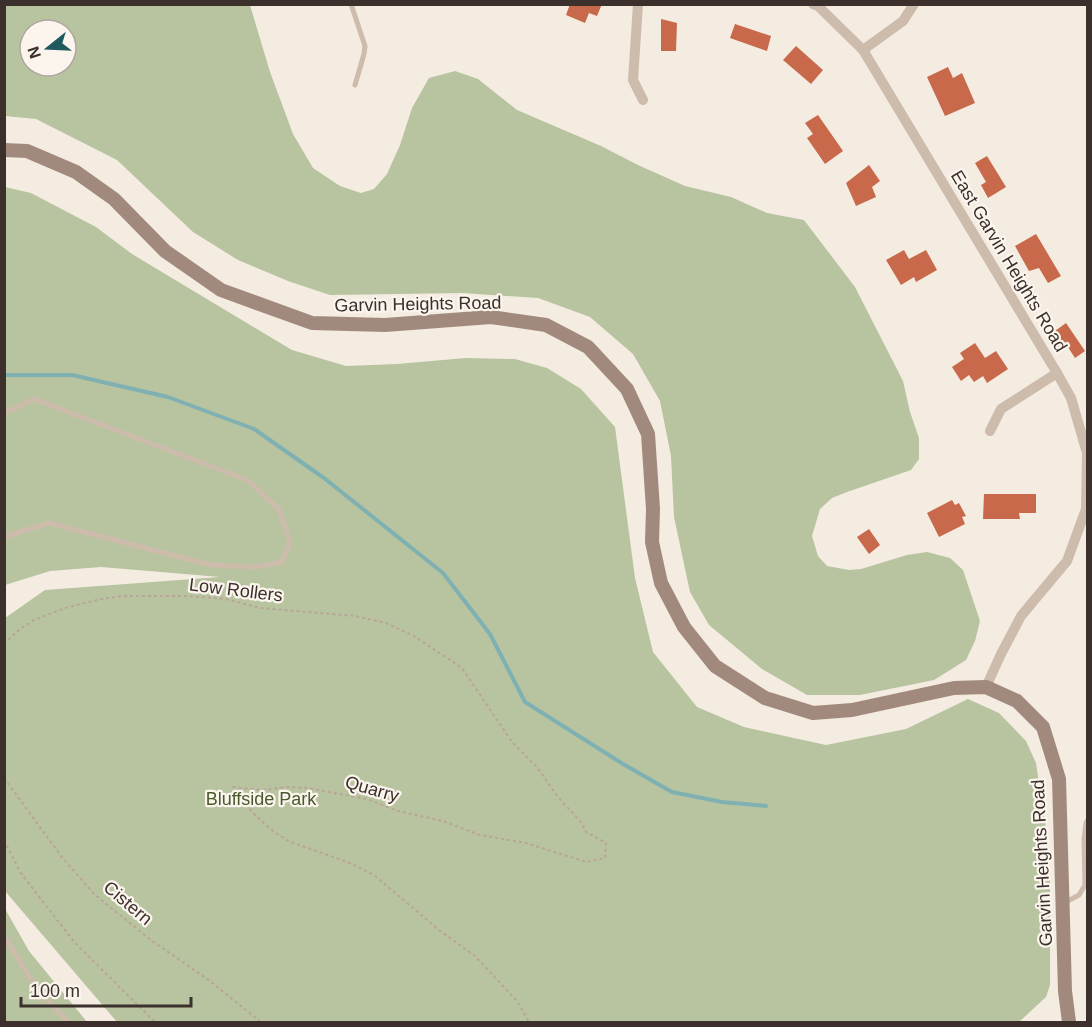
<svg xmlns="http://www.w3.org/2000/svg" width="1092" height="1027" font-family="Helvetica,sans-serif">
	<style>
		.green { fill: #b8c4a0; fill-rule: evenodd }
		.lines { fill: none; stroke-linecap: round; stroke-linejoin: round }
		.stream { stroke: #7fb0b2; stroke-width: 4 }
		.building { fill: #c8694b }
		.path { stroke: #b9a596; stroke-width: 2; stroke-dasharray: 3 3; stroke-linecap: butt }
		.service { stroke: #cdbbac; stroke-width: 5 }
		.minor { stroke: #cdbbac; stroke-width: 10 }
		.secondary { stroke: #a18a7d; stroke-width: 14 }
		.labels { text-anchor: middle; stroke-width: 4.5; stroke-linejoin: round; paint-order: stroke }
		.street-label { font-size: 18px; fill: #3b302b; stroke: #fbf5ee }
		.park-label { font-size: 18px; fill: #4a5a2e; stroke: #fbf5ee }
	</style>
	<rect width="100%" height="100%" fill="#f4ebe1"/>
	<!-- green -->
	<g class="green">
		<path d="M4 5H250L270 72 293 134 313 168 340 186 361 193 374 189 387 174 400 145 412 108 429 78 455 71 478 79 517 110 601 146 638 165 685 186 731 197 767 213 804 220 855 287 903 381 910 412 919 438V459L911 470 847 492 832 498 820 509 812 536 818 556 827 566 849 570 861 569 907 555 927 552 950 558 963 570 980 621 975 641 966 660 934 680 860 695H807L762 669 709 625 690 592 674 517 671 456 660 401 633 354 590 317 538 298 462 293 330 295 288 281 238 260 193 232 117 160 36 119 5 116ZM30 30H66V66H30Z"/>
		<polygon points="5,187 31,193 96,227 132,254 292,350 346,366 397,364 466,358 515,359 547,368 581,389 615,427 635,578 653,652 697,707 744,727 826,745 906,729 968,699 999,713 1026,741 1036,763 1050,856 1050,985 1046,997 1019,1022 117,1022 5,891 5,618 45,590 220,577 101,567 50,571 5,585"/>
		<polygon points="4,907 29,951 87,1022 5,1022"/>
	</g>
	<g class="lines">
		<!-- stream -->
		<polyline class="stream" points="4,375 72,375 168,397 254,429 324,478 443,573 490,634 525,702 623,764 672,792 722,802 766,806"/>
	</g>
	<!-- building -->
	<g class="building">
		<polygon points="570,4 602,4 597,16 589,13 585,23 566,15"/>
		<polygon points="661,19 677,23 676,51 661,51"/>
		<polygon points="735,24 771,36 767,51 730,38"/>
		<polygon points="796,46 823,70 811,84 783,60"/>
		<polygon points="948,67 953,78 962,73 975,103 945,116 927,77"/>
		<polygon points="818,115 843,151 825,164 807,138 813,134 805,123"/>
		<polygon points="987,156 1006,187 988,198 981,185 986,182 975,163"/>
		<polygon points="869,165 880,181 872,187 876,197 856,206 846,183"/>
		<polygon points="1036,234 1061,276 1048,283 1039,268 1029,271 1015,246"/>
		<polygon points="904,250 909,259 926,250 937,270 916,282 914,277 901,285 886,260"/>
		<polygon points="1066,323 1085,351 1075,358 1066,344 1058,350 1048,336"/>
		<polygon points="975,343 985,358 996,351 1008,369 987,383 983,376 974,382 969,375 961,381 952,367 964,359 960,353"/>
		<polygon points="984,494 1036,494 1036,513 1019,513 1020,519 983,519"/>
		<polygon points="952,500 955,505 959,503 966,516 962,517 965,524 939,537 927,513"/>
		<polygon points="869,529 880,545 869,554 857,537"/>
	</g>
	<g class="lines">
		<!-- path -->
		<g class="path">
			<polyline points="4,644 20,629 34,620 65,608 101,599 122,596 187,596 226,599 261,608 355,616 386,623 414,636 462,668 512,742 536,766 558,797 581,822 586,832 606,843 605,858 586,862 526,843 480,835 443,821 398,811 367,799 307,788 288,787 262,790 233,787 253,813 269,828 288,841 350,863 374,875 439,930 475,956 517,1001 529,1022"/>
			<polyline points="4,778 61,856 94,894 152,941 206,978 261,1022"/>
			<polyline points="4,840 20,872 75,943 155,1022"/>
		</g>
		<!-- service -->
		<g class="service">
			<polyline points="351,4 365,46 364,54 355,85"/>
			<polyline points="4,413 34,399 247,480 279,509 290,542 282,562 255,567 211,565 49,523 4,537"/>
			<polyline points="1064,903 1079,895 1085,885 1084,839 1086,823 1088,820"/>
			<polyline points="4,936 37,989 68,1022"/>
		</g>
		<!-- minor -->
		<g class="minor">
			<polyline points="638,4 633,80 643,100"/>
			<polyline points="813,4 818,6 863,50 1057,373 1071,398 1087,453 1086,509 1067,561 1021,616 1001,654 986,687"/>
			<polyline points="863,50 903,21 914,4"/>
			<polyline points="990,431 1001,409 1057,373"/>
		</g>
		<!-- secondary -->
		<polyline class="secondary" points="4,150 27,151 76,172 114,199 165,251 221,290 312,323 385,325 491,317 546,325 588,347 627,389 648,434 653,509 652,542 661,583 684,627 715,666 765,698 813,713 852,710 954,688 986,687 1017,701 1043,727 1059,779 1065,991 1069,1022"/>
	</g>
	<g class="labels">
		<!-- street labels -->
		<g class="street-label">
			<text transform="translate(1009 261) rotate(59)" y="6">East Garvin Heights Road</text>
			<text transform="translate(418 304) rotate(-1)" y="6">Garvin Heights Road</text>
			<text transform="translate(236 590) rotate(7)" y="6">Low Rollers</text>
			<text transform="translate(372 789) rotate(16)" y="6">Quarry</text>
			<text transform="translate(1042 863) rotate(-93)" y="6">Garvin Heights Road</text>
			<text transform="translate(128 903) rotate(40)" y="6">Cistern</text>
		</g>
		<!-- park labels -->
		<g class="park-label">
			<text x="261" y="805">Bluffside Park</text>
		</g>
	</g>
	<!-- border -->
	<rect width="1092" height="1027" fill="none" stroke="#3b302b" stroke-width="12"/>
	<!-- north arrow -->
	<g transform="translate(48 48) rotate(252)"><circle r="28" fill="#fbf5ee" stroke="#aea6a0" stroke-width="1.5"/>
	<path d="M0-4.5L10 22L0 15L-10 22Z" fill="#1f5a5e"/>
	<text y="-9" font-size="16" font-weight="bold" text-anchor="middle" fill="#3b302b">N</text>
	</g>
	<!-- scale -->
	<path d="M21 997v9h170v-9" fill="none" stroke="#3b302b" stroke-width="3"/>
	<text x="30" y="997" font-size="18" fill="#3b302b" stroke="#fbf5ee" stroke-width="4.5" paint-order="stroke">100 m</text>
</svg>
